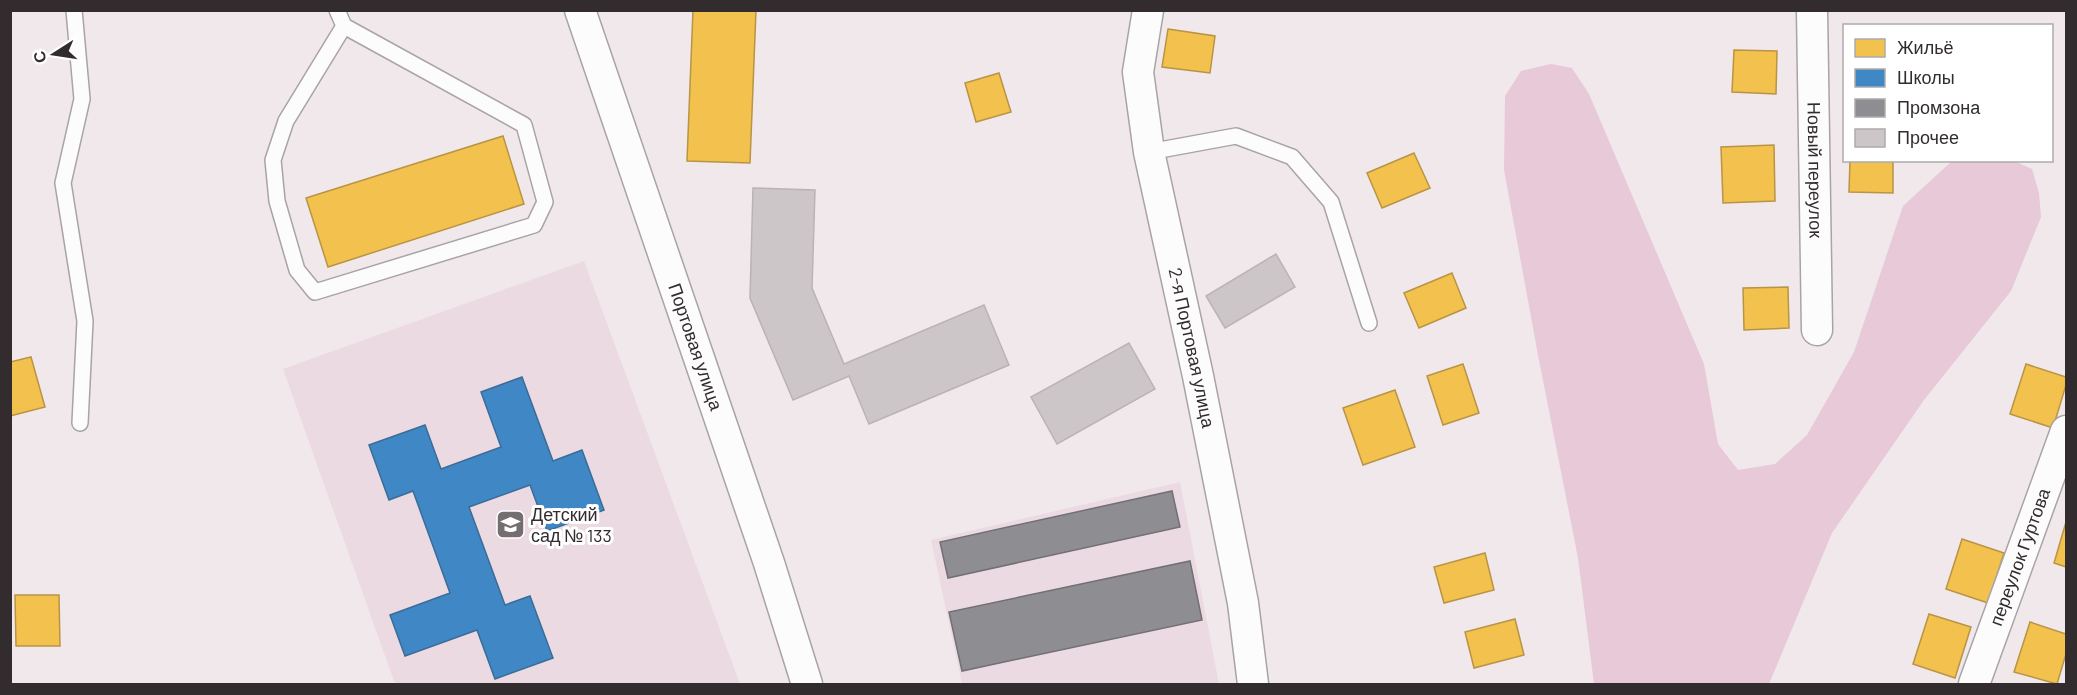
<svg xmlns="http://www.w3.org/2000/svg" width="2077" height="695" font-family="Barlow,sans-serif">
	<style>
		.built { fill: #ebdae1 }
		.green { fill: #e7c9d7 }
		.homes { fill: #f2c14e; stroke: #b89444; stroke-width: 1.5 }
		.schools { fill: #3f88c5; stroke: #3b6c98; stroke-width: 1.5 }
		.industry { fill: #8d8d92; stroke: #727074; stroke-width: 1.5 }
		.building { fill: #cdc6c9; stroke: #bab3b6; stroke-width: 1.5 }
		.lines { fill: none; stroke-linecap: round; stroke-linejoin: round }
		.service-casing { stroke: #a9a3a6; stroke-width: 18 }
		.minor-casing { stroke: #a9a3a6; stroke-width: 33 }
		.service { stroke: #fdfcfc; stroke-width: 15 }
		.minor { stroke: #fdfcfc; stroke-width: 30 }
		.labels { text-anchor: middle; stroke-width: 6; stroke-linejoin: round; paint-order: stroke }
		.street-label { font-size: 18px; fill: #322c2e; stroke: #fff }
		.poi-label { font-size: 18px; fill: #322c2e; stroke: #fff; text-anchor: start }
	</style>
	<rect width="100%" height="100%" fill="#f1e8ec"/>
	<!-- built -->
	<g class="built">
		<polygon points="584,261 740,684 397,684 394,681 283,369"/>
		<polygon points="1180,482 1219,684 962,684 931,540"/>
	</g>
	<!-- green -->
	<polygon class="green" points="1551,64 1572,68 1589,94 1704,364 1718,444 1738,470 1775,464 1807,435 1854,352 1903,206 1952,161 2014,161 2032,169 2039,193 2041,217 2011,291 1924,400 1832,533 1769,684 1594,684 1578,558 1538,355 1504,170 1505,96 1521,71"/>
	<!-- homes -->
	<g class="homes">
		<polygon points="693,10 756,10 750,163 687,161"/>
		<polygon points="1168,29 1215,36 1210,73 1162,67"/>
		<polygon points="1734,50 1777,51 1776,94 1732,92"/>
		<polygon points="999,73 1011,112 976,122 965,83"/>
		<polygon points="503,136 524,204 328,267 306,198"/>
		<polygon points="1774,145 1775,201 1723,203 1721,147"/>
		<polygon points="1414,153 1430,188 1382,208 1367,173"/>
		<polygon points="1850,160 1893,160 1893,193 1849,192"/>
		<polygon points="1452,273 1466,308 1419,328 1404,293"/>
		<polygon points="1788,287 1789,328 1744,330 1743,288"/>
		<polygon points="31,357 45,407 10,416 10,362"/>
		<polygon points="1463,364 1479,413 1443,425 1427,376"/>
		<polygon points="2026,364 2066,377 2066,385 2053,428 2010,414"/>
		<polygon points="1395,390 1415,447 1363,465 1343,408"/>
		<polygon points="2066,522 2066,567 2054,563"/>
		<polygon points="1962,539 2004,553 1988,603 1946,589"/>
		<polygon points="1485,553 1494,590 1444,603 1434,567"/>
		<polygon points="15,595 59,595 60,646 16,646"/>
		<polygon points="1929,614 1971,627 1955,678 1913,664"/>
		<polygon points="1515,619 1524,655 1474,668 1465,632"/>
		<polygon points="2030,622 2066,634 2066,654 2057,684 2014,672"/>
	</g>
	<!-- schools -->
	<polygon class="schools" points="522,377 553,461 582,450 604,510 547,531 530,485 469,507 505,605 530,596 553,658 495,679 477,630 405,656 390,615 450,593 413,491 389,500 369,445 425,425 441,469 501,447 481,392"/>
	<!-- industry -->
	<g class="industry">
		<polygon points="1172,491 1180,527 948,578 940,542"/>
		<polygon points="1190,561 1202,620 962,671 949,612"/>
	</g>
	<!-- building -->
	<g class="building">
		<polygon points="753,188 815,190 812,288 844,364 984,305 1009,365 869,424 849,376 793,400 750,298"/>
		<polygon points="1276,254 1295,287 1225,328 1206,296"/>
		<polygon points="1129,343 1155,389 1057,444 1031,397"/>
	</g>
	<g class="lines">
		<defs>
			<g id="service">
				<polyline points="74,10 82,99 63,183 85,321 80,423"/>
				<polyline points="337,10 344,26 524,125 545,202 534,225 315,292 297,270 277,201 273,160 286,121 344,26"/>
				<polyline points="1149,152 1236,136 1292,157 1331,202 1369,323"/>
			</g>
			<g id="minor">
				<path id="s1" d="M580 10 769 563 807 684"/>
				<path id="s2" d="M1148 10 1138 72 1149 152 1198 376 1243 603 1253 684"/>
				<path id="s3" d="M1812 10 1817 330"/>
				<path id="s4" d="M1974 684 2066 431"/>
			</g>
		</defs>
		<!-- service casing -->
		<use href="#service" class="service-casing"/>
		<!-- minor casing -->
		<use href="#minor" class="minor-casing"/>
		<!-- service -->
		<use href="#service" class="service"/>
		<!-- minor -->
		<use href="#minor" class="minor"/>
	</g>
	<!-- icons -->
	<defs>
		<symbol id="school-square" viewBox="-11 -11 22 22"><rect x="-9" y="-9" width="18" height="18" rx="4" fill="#756e70" stroke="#fff"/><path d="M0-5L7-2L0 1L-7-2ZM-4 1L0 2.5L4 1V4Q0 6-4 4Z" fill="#fff"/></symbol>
	</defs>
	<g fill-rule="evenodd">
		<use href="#school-square" x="494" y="508" width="33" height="33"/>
	</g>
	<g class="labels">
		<!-- street labels -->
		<g class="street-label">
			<text dy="6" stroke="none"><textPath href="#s3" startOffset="160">Новый переулок</textPath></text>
			<text dy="6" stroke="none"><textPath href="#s1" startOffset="356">Портовая улица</textPath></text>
			<text dy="6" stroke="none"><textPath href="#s2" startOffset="344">2-я Портовая улица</textPath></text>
			<text dy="6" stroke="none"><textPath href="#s4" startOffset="135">переулок Гуртова</textPath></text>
		</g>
		<!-- poi labels -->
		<g class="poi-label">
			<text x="531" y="521">Детский<tspan x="531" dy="21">сад № 133</tspan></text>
		</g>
	</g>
	<!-- border -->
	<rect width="2077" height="695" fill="none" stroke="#322c2e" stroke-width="24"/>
	<!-- legend -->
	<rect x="1843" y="24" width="210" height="138" fill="#ffffff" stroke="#adabab" stroke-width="1.5"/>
	<rect x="1855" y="39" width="30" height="18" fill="#f2c14e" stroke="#adabab" stroke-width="1.5"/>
	<text x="1897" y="54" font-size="18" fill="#322c2e">Жильё</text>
	<rect x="1855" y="69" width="30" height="18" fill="#3f88c5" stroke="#adabab" stroke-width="1.5"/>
	<text x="1897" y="84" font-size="18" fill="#322c2e">Школы</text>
	<rect x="1855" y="99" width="30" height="18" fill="#8d8d92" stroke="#adabab" stroke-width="1.5"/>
	<text x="1897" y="114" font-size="18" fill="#322c2e">Промзона</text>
	<rect x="1855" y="129" width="30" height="18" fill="#cdc6c9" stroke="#adabab" stroke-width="1.5"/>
	<text x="1897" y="144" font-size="18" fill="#322c2e">Прочее</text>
	<!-- north arrow -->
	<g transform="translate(54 54) rotate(258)" stroke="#ffffff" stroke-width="4.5" paint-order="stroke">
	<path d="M0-4.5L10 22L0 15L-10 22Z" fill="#322c2e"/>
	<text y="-9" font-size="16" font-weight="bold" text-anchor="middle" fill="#322c2e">С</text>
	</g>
</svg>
